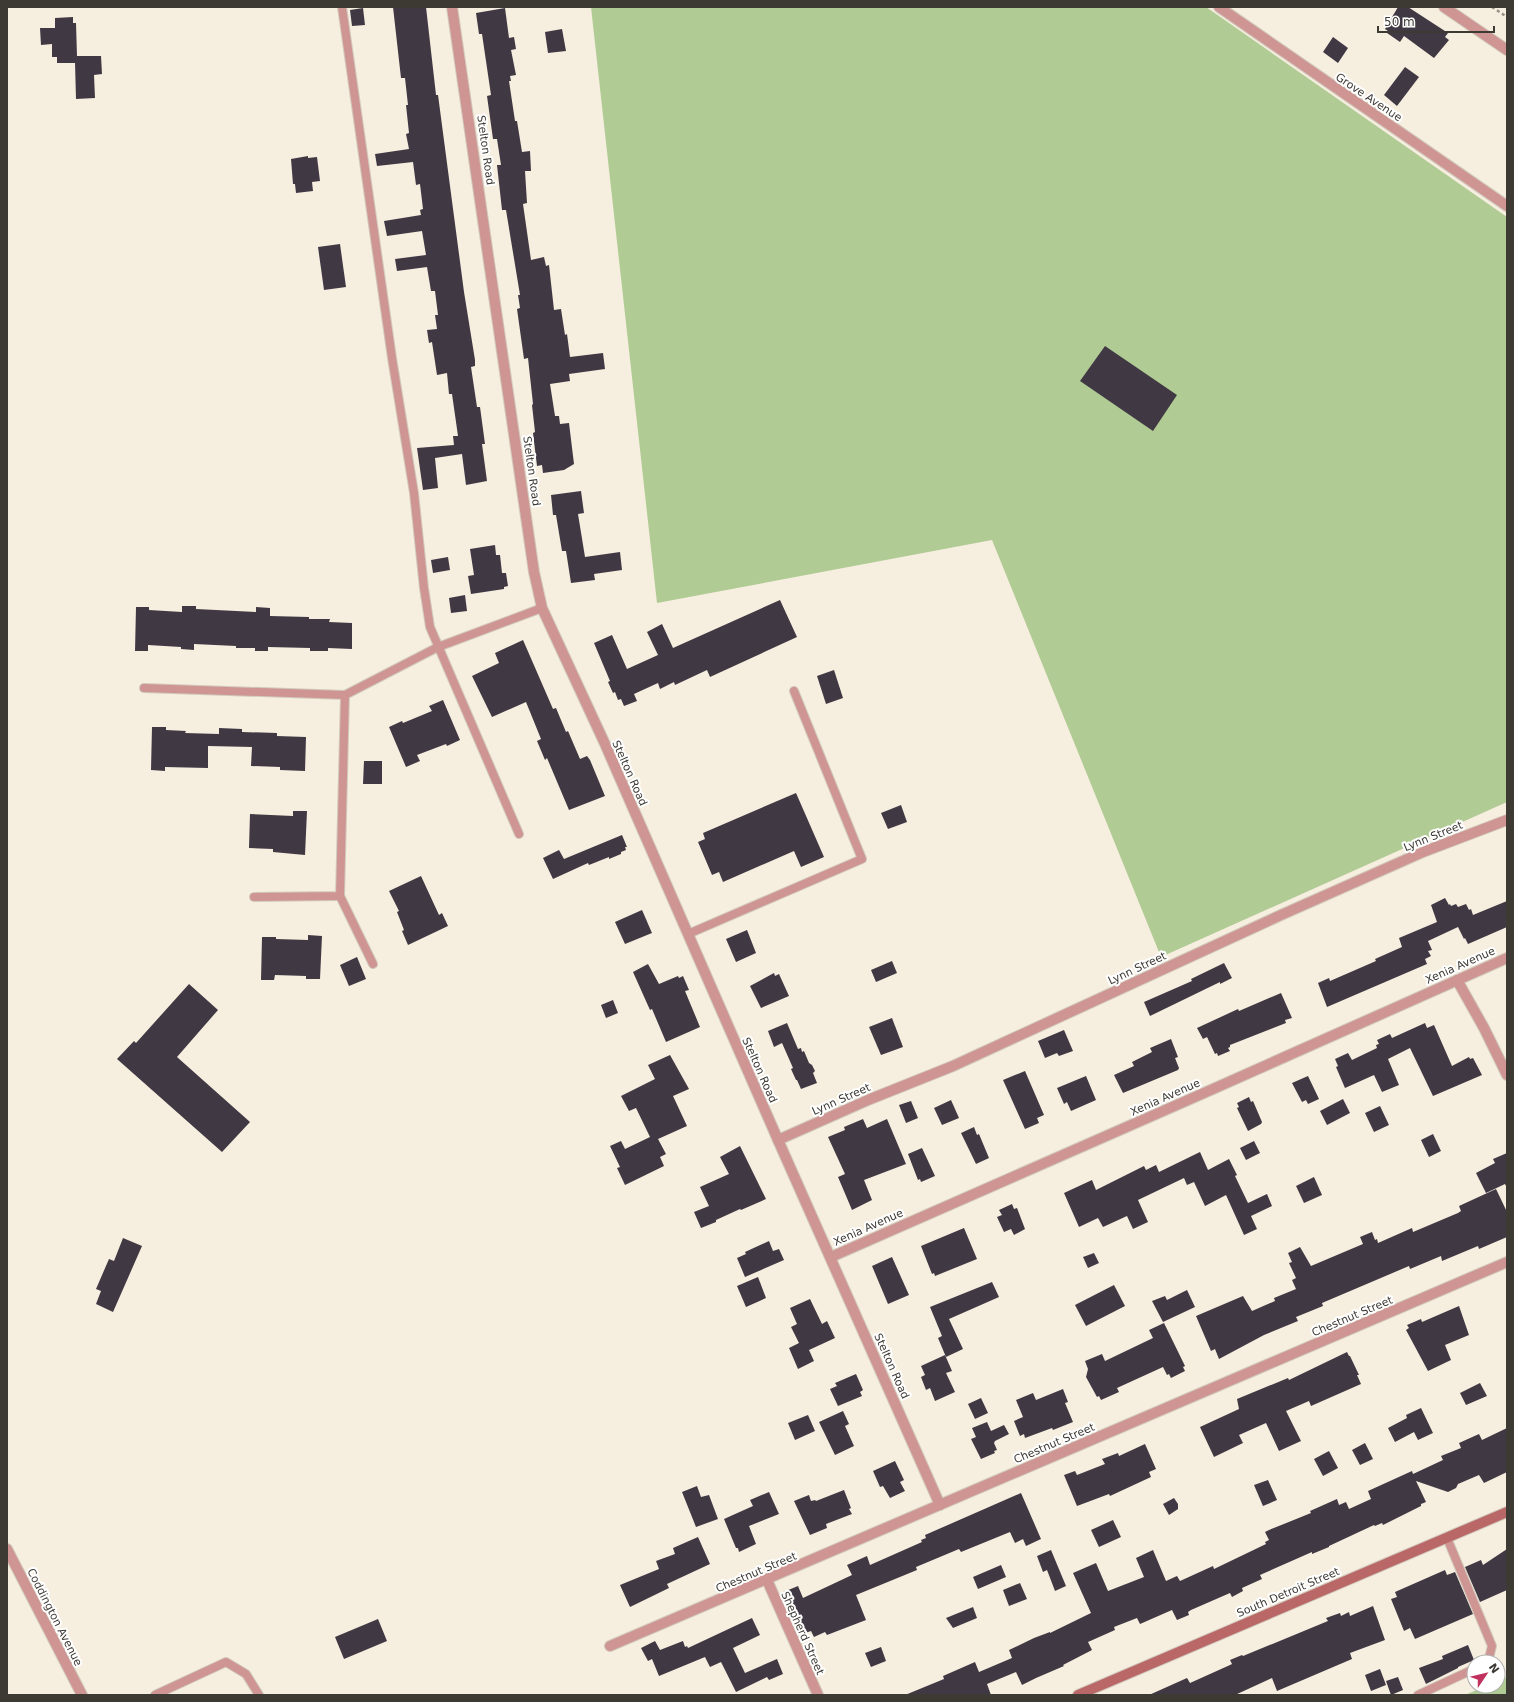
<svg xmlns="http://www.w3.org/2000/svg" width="1514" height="1702" font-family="'DejaVu Sans',sans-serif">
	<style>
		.green { fill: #b1cb95 }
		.building { fill: #403944 }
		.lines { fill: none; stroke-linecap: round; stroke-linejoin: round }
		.lane-casing { stroke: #d1cabd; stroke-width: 10 }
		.street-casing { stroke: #d1cabd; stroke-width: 12 }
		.secondary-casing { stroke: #d1cabd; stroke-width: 12 }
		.path { stroke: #969086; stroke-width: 2.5; stroke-dasharray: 3 3; stroke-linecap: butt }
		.lane { stroke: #cf9593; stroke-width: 8 }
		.street { stroke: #cf9593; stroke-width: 10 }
		.secondary { stroke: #ba6767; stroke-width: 10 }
		.labels { text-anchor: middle; stroke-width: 4; stroke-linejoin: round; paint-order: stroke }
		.street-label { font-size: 11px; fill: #3d3a34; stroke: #fff }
	</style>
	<rect width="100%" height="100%" fill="#f6eedf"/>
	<!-- green -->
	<g class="green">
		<polygon points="591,7 1206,7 1507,217 1507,802 1161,957 992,540 657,603"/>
		<polygon points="1507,1677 1507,1695 1465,1695 1486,1686 1498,1686 1498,1681"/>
	</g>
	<!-- building -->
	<g class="building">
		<polygon points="393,7 426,7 436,95 438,95 464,292 475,360 475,366 471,367 477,407 480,407 485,444 482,444 487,481 466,485 462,454 435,458 438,488 423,490 417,448 454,445 453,436 458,436 452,394 449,394 447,373 437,375 432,342 429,343 427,330 437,329 435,315 438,315 435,291 431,291 427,267 397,271 395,259 426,255 422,231 387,236 384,221 421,215 420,210 423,209 420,184 416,185 413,162 377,166 375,154 409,149 406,134 409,133 406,105 408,105 405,78 401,78"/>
		<polygon points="1398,7 1408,7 1448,33 1445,37 1449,40 1434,58 1404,36 1400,42 1387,33 1388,31 1385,29"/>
		<polygon points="363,8 365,25 352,26 350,10"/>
		<polygon points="505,8 509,38 514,37 516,49 511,50 516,75 510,76 511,81 509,81 515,121 517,121 522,152 530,151 531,171 525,171 527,203 523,204 531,260 544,257 546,266 549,265 554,310 561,309 565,335 567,334 570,357 603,353 605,369 569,374 570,381 550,384 555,416 559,416 560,424 569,423 574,464 564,470 543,473 542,465 537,466 533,433 535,432 532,405 533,404 528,358 524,359 517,309 520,308 518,295 520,295 506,210 502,210 497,165 501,165 497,139 493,139 487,96 491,95 482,34 479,34 476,13"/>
		<polygon points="73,17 73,23 76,23 77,56 101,56 102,74 94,75 95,98 76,99 75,63 57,63 57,57 52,57 52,44 41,45 40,28 55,28 55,18"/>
		<polygon points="562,29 566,51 548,53 545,32"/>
		<polygon points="1333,37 1348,48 1338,63 1323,52"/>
		<polygon points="1405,67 1419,77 1397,106 1384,95"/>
		<polygon points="308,156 308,158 317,157 320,181 312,182 313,191 296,193 295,184 293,184 291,159"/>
		<polygon points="340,244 346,287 324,290 318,247"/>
		<polygon points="1105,346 1177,395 1153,431 1080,381"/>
		<polygon points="581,491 584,513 578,514 585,557 620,552 622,570 594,574 595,580 571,583 566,551 562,551 556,515 553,515 551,495"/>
		<polygon points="495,545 496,555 500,555 502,573 506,573 508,586 504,587 504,589 471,594 468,576 474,575 470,549"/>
		<polygon points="448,557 450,570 433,573 431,560"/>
		<polygon points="465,595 467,611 451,613 449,598"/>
		<polygon points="780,600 797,637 710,677 707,670 675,685 674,682 660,689 658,683 634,694 637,701 624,706 621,699 618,700 615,692 613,693 608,682 610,681 594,643 612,635 627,669 658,655 647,632 662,624 673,648"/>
		<polygon points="182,606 196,606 196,609 256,612 256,607 270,608 270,616 309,617 309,619 330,619 329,622 352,623 352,649 328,648 328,651 310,651 310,648 268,647 268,651 255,651 255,648 236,648 236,646 194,644 194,650 181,649 181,647 148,645 148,651 135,651 136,607 149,607 149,610 182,612"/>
		<polygon points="523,640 553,709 556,708 566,732 568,731 580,759 587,756 590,760 605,796 569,810 547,758 545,760 537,741 541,739 526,702 492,717 472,676 499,663 495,653"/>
		<polygon points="834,670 843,698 826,704 817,676"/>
		<polygon points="443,700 460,740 447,746 446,744 417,755 420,761 406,767 389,727 402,721 403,723 432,711 429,706"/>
		<polygon points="152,727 166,727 166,730 186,731 185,733 219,734 219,728 242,729 242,732 277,733 277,736 306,737 305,771 280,770 280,767 251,766 252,747 208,746 208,768 165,767 165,771 151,770"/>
		<polygon points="364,761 382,761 382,784 363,784"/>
		<polygon points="796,793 824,857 801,867 794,851 723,882 719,872 712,875 698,842 705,839 703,833"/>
		<polygon points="901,805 907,822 888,829 881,813"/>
		<polygon points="293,811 307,811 305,855 273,852 273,849 249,848 250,814 293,816"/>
		<polygon points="622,835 627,847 625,847 626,850 621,852 621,854 609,859 609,857 589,865 588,863 553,879 543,858 559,850 564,859"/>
		<polygon points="421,876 439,915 442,913 448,926 408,945 402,931 404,930 397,912 399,911 389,891"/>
		<polygon points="1445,898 1449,905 1450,904 1451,906 1456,904 1458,907 1466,904 1469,910 1471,909 1473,915 1507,901 1507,927 1468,944 1465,938 1464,939 1458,927 1428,941 1432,950 1428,951 1431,956 1425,959 1427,964 1327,1007 1318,983 1329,978 1330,981 1376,961 1375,959 1402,947 1399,938 1437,922 1431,905"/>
		<polygon points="642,910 652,933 625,944 615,922"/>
		<polygon points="747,930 756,953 736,962 726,939"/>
		<polygon points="308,935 322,936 320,979 306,979 306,976 275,975 274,980 261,980 262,937 276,937 276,939 308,940"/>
		<polygon points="357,957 366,979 349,986 340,965"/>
		<polygon points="892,961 897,973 876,982 871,970"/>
		<polygon points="1224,963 1232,978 1220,984 1220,982 1150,1016 1144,1002 1192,981 1191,979"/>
		<polygon points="648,964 659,984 678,976 679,978 683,976 689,990 685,991 700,1027 666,1042 652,1009 650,1010 633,972"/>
		<polygon points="774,973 775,976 779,974 789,996 761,1008 750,986"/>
		<polygon points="189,984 218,1010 177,1057 250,1122 222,1152 117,1059 134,1041 136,1043"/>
		<polygon points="1281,993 1292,1018 1285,1020 1286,1023 1230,1045 1230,1047 1228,1048 1230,1051 1218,1056 1217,1053 1215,1054 1207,1037 1203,1039 1197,1028 1238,1009 1239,1011"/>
		<polygon points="613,1000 618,1013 606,1018 601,1005"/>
		<polygon points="892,1018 903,1047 881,1055 869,1027"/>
		<polygon points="787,1023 798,1049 801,1048 802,1052 804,1051 809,1063 812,1065 815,1071 813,1073 817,1083 801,1089 797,1080 796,1080 791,1069 793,1068 782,1043 774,1047 768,1031"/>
		<polygon points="1425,1023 1427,1028 1434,1025 1452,1066 1469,1057 1470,1059 1473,1058 1482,1075 1433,1096 1410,1048 1388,1059 1399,1085 1382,1092 1374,1075 1345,1088 1336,1067 1338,1066 1335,1059 1348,1053 1352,1060 1377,1048 1376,1045 1379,1044 1377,1040 1390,1034 1392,1038"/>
		<polygon points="1064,1030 1073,1051 1059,1056 1057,1053 1045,1058 1038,1041"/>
		<polygon points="1171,1039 1178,1057 1175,1058 1179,1068 1178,1070 1123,1093 1114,1075 1134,1066 1132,1062 1152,1052 1150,1048"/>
		<polygon points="670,1055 689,1089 673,1096 687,1126 658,1139 666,1154 660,1157 664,1166 625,1185 617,1168 620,1167 610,1146 621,1141 625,1149 650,1137 636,1108 629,1111 621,1096 655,1079 648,1065"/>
		<polygon points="1025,1071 1044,1115 1037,1118 1039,1123 1025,1129 1003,1080"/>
		<polygon points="1086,1076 1096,1100 1071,1111 1067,1102 1064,1104 1057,1088"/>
		<polygon points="1308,1076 1319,1099 1308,1104 1306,1100 1302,1102 1292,1083"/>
		<polygon points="1249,1097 1251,1102 1253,1101 1262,1122 1261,1124 1248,1131 1237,1108 1239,1107 1237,1103"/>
		<polygon points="1343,1099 1350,1113 1327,1125 1320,1111"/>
		<polygon points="951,1100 959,1118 942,1125 934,1108"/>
		<polygon points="911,1101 918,1118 906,1123 899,1105"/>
		<polygon points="1380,1106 1389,1125 1374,1132 1365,1113"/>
		<polygon points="863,1119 867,1128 887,1119 906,1164 864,1180 872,1200 852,1210 838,1177 845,1174 828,1137 845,1130 844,1127"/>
		<polygon points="974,1127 977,1135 979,1134 989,1158 976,1164 961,1133"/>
		<polygon points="1433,1134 1441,1151 1429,1157 1421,1140"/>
		<polygon points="1254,1141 1260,1153 1246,1160 1240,1148"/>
		<polygon points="740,1146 766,1199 741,1210 740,1209 716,1220 716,1222 701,1228 694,1212 709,1206 700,1187 729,1174 720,1157"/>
		<polygon points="922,1148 935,1176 921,1182 920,1179 918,1180 908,1154"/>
		<polygon points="1200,1152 1208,1170 1229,1159 1237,1175 1235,1176 1248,1203 1267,1194 1272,1206 1251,1216 1257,1229 1244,1235 1226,1195 1205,1206 1194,1182 1187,1185 1184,1178 1138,1200 1148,1222 1133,1229 1127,1216 1103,1227 1098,1218 1079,1227 1064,1193 1092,1180 1096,1190 1144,1166 1146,1170 1156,1165 1159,1172"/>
		<polygon points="1507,1153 1507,1188 1505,1184 1486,1193 1476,1173 1495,1163 1493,1159"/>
		<polygon points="1314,1177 1322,1195 1304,1203 1296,1186"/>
		<polygon points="1496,1189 1507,1212 1507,1237 1479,1249 1478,1246 1442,1261 1441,1256 1410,1269 1409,1266 1322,1303 1323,1306 1296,1317 1298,1321 1264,1335 1219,1359 1215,1349 1211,1351 1196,1316 1243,1296 1252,1311 1275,1301 1274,1298 1296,1289 1292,1280 1296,1278 1289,1263 1292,1262 1288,1253 1300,1247 1311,1266 1363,1244 1360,1237 1372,1232 1375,1240 1377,1239 1378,1243 1412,1228 1413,1232 1458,1213 1461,1211 1459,1206"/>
		<polygon points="1012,1204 1014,1209 1017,1208 1025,1229 1014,1235 1011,1229 1004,1232 997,1217 1002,1215 999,1210"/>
		<polygon points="964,1228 977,1259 935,1276 934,1273 932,1274 921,1246"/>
		<polygon points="123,1238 142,1246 113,1312 96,1304 101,1291 96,1289 109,1259 114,1261"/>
		<polygon points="769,1241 773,1251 779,1249 784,1260 745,1277 737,1258 746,1254 745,1252"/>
		<polygon points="1094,1253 1099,1263 1088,1268 1083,1257"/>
		<polygon points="892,1257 909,1295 888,1304 872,1266"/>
		<polygon points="758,1277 766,1298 746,1307 737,1286"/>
		<polygon points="992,1282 999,1297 949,1319 963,1349 946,1357 938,1338 942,1336 930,1307"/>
		<polygon points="1114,1285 1125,1306 1086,1326 1075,1305"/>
		<polygon points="1187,1290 1195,1307 1163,1322 1152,1301 1165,1296 1167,1300"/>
		<polygon points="810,1299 822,1324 827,1321 835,1338 809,1350 814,1361 798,1369 789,1348 799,1343 791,1327 797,1324 790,1308"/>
		<polygon points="1459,1306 1469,1335 1445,1345 1451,1360 1428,1371 1406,1330 1409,1328 1407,1325 1421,1319 1422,1322"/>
		<polygon points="1164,1323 1185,1366 1183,1367 1185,1371 1171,1378 1169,1374 1167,1375 1163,1367 1117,1388 1119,1392 1101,1400 1099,1396 1097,1397 1086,1377 1088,1369 1085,1361 1102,1354 1105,1361 1153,1338 1149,1330"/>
		<polygon points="1347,1352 1349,1356 1350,1356 1359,1375 1357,1375 1361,1384 1311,1406 1309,1401 1286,1411 1301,1441 1279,1451 1266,1423 1239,1435 1243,1443 1214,1457 1200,1427 1239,1409 1237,1399 1288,1378 1289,1380"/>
		<polygon points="945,1355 952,1371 946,1373 955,1392 935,1401 930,1388 926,1390 921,1377 925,1375 921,1366"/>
		<polygon points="856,1374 863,1390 860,1392 862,1396 838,1406 830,1389 837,1386 835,1383"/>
		<polygon points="1480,1383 1487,1396 1466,1405 1460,1393"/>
		<polygon points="1063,1389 1068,1402 1065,1403 1073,1422 1053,1430 1052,1428 1025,1438 1024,1434 1020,1436 1014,1421 1023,1417 1016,1400 1033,1393 1036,1400"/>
		<polygon points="981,1398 988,1413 975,1419 968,1404"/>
		<polygon points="1421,1408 1433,1433 1418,1440 1414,1432 1395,1442 1388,1428 1407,1418 1406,1415"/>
		<polygon points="843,1411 849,1424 845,1426 854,1446 835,1455 819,1422"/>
		<polygon points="808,1415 815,1431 795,1440 788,1423"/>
		<polygon points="987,1422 991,1431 1004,1425 1009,1434 995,1441 994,1443 997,1450 994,1451 995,1453 981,1459 971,1439 976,1437 972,1428"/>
		<polygon points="1507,1428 1507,1472 1484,1483 1479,1475 1458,1484 1456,1488 1448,1492 1416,1481 1426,1502 1421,1504 1421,1506 1383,1525 1382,1523 1375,1526 1374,1525 1329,1546 1329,1547 1312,1554 1312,1552 1260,1575 1262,1579 1242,1588 1243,1591 1232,1597 1230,1593 1191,1610 1188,1612 1189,1615 1177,1620 1172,1610 1140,1624 1137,1618 1114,1627 1115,1630 1088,1642 1092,1650 1063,1665 1064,1666 1036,1678 1022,1685 1016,1672 987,1684 991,1695 905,1695 944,1679 943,1676 975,1662 979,1672 1012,1658 1009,1650 1034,1638 1050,1632 1050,1633 1091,1613 1073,1573 1096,1563 1108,1591 1144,1577 1136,1558 1153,1550 1166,1581 1177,1576 1180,1581 1213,1566 1214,1569 1266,1544 1265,1542 1269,1540 1265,1532 1269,1530 1311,1513 1310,1511 1337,1499 1339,1505 1346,1502 1349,1509 1371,1499 1368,1491 1412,1471 1413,1474 1443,1460 1441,1456 1461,1448 1459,1443 1479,1434 1482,1440"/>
		<polygon points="1365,1443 1373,1459 1360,1465 1352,1450"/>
		<polygon points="1145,1444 1156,1469 1149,1472 1151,1477 1110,1496 1109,1494 1077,1506 1064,1475 1075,1471 1077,1475 1105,1464 1102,1459 1118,1453 1119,1456"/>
		<polygon points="1329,1451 1338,1468 1323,1476 1314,1459"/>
		<polygon points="895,1461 904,1480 900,1482 905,1491 890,1498 883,1486 880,1487 873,1471"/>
		<polygon points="1268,1480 1277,1500 1263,1506 1254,1485"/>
		<polygon points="697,1486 701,1497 709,1495 718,1519 696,1527 682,1492"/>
		<polygon points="844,1490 851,1508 849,1509 852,1514 826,1524 827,1528 810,1535 794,1501 809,1495 811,1501 815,1500 816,1501"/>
		<polygon points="769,1492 779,1514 749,1526 756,1544 739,1552 738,1548 736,1548 724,1519 753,1506 750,1500"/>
		<polygon points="1021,1493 1041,1539 1026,1546 1023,1539 1015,1543 1010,1532 961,1552 959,1549 916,1567 917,1570 856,1595 866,1620 827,1635 825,1632 814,1637 811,1631 800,1635 781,1593 798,1586 803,1598 852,1575 847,1565 867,1556 870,1565 922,1542 921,1540 926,1538 925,1535"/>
		<polygon points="1174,1498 1178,1504 1178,1509 1169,1515 1163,1504"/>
		<polygon points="1113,1520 1121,1537 1099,1547 1091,1530"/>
		<polygon points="698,1537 710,1564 667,1584 669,1588 630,1607 620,1585 659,1569 656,1561 675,1554 673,1548"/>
		<polygon points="1507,1549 1507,1590 1480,1602 1465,1567 1481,1560 1483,1565"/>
		<polygon points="1051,1550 1066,1586 1055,1591 1047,1570 1043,1572 1037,1556"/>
		<polygon points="1001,1565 1006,1577 978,1589 973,1577"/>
		<polygon points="1445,1570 1447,1575 1455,1572 1473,1614 1415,1639 1410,1628 1404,1631 1391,1599 1397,1597 1395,1592"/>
		<polygon points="1020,1583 1027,1599 1009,1606 1003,1590"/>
		<polygon points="1373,1606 1385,1640 1350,1653 1352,1659 1277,1691 1272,1678 1235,1695 1149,1695 1187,1678 1190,1683 1230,1665 1232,1664 1230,1660 1242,1655 1243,1656 1328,1621 1326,1618 1340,1613 1341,1616 1349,1612 1350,1616"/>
		<polygon points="973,1607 977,1618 953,1628 946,1618"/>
		<polygon points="752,1618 760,1635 733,1648 745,1673 777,1659 783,1674 769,1680 767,1677 736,1692 721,1662 710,1667 705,1657 659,1676 652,1659 648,1661 641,1648 655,1641 660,1650 683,1641 685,1647 687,1646 688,1648"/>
		<polygon points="378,1619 387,1641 344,1659 335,1637"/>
		<polygon points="1468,1645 1474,1660 1458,1667 1458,1668 1426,1684 1419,1668 1443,1659 1442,1656"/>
		<polygon points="881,1647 886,1661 871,1667 865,1653"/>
		<polygon points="1380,1669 1386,1685 1371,1691 1365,1675"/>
		<polygon points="1398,1677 1403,1690 1391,1695 1386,1681"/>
	</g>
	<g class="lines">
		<defs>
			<g id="lane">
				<polyline points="342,7 392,358 414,493 424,588 430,627 519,834"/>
				<polyline points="144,688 345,695"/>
				<polyline points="340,896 373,964"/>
				<polyline points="254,897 340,896 345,695 438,647 542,608"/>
				<polyline points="688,934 862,859 794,691"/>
				<polyline points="1447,1538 1492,1646 1488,1662"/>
				<polyline points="155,1695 226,1662 246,1674 259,1695"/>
				<polyline points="1418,1695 1474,1669"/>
			</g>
			<g id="street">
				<polyline points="452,7 534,572 542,608 605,744 778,1140 940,1505"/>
				<polyline points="1219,7 1507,206"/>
				<polyline points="1444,7 1507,50"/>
				<polyline points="1457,980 1484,1028 1507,1075"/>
				<polyline points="778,1140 868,1100 953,1066 1281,915 1423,852 1507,820"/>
				<polyline points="831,1257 1204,1093 1507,958"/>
				<polyline points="7,1549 82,1695"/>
				<polyline points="767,1580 818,1695"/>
				<path d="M610 1646C909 1519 1208 1391 1507 1262"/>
			</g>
			<polyline id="secondary" points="1078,1695 1507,1512"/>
		</defs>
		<!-- lane casing -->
		<use href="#lane" class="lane-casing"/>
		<!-- street casing -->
		<use href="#street" class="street-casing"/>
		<!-- secondary casing -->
		<use href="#secondary" class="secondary-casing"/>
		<!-- path -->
		<polyline class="path" points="1492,7 1507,17"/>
		<!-- lane -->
		<use href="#lane" class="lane"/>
		<!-- street -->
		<use href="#street" class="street"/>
		<!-- secondary -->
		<use href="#secondary" class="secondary"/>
	</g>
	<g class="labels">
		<!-- street labels -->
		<g class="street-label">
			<text transform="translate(1369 97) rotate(34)" y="4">Grove Avenue</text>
			<text transform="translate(486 150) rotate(82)" y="4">Stelton Road</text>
			<text transform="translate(532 471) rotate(82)" y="4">Stelton Road</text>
			<text transform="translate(630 773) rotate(66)" y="4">Stelton Road</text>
			<text transform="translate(1433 836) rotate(-22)" y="4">Lynn Street</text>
			<text transform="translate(1460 965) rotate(-24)" y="4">Xenia Avenue</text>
			<text transform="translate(1137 968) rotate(-25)" y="4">Lynn Street</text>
			<text transform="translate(760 1070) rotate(66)" y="4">Stelton Road</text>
			<text transform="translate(1165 1097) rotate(-24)" y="4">Xenia Avenue</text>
			<text transform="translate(841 1099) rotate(-24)" y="4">Lynn Street</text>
			<text transform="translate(868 1227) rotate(-24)" y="4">Xenia Avenue</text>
			<text transform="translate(1352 1316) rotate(-23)" y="4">Chestnut Street</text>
			<text transform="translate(892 1366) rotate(66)" y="4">Stelton Road</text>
			<text transform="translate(1054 1443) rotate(-23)" y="4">Chestnut Street</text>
			<text transform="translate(756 1572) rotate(-23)" y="4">Chestnut Street</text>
			<text transform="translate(1288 1592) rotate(-23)" y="4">South Detroit Street</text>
			<text transform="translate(55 1617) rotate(63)" y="4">Coddington Avenue</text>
			<text transform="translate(803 1633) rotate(66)" y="4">Shepherd Street</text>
		</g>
	</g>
	<!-- border -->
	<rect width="1514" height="1702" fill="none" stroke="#3d3a34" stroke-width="16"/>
	<!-- north arrow -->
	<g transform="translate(1486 1674) rotate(55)"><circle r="19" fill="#ffffff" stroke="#b1b0ae"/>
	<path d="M0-3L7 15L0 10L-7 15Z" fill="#c0325d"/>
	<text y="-6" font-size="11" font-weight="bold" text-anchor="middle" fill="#3d3a34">N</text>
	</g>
	<!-- scale -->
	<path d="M1378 26v6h116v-6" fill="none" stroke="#3d3a34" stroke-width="2"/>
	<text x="1384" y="26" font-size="12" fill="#3d3a34" stroke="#ffffff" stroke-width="3" paint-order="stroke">50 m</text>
</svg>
